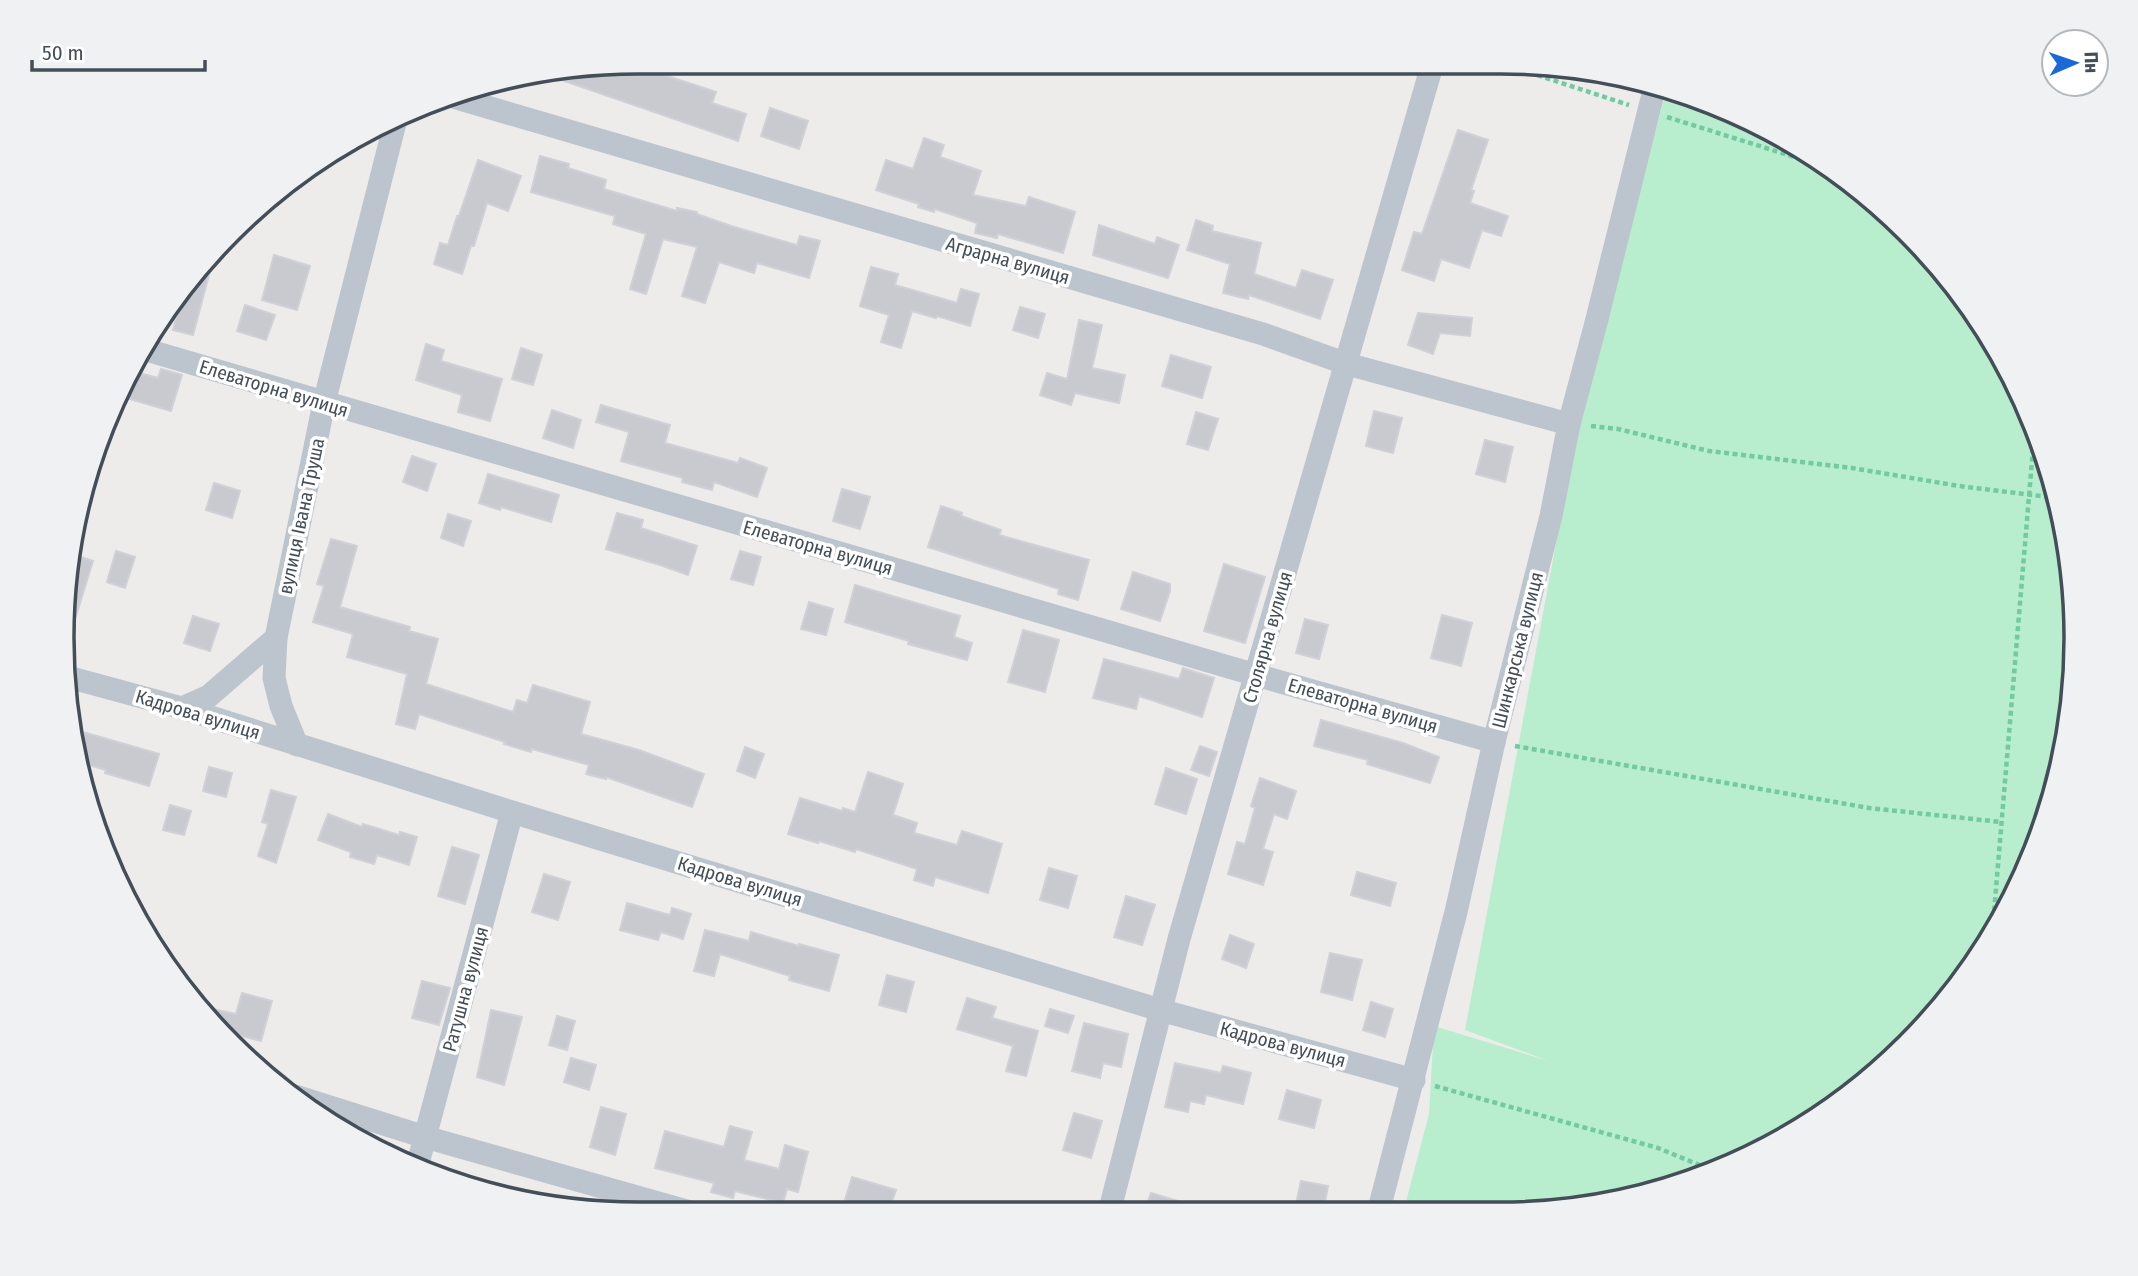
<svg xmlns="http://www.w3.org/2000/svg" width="2138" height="1276" font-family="'Fira Sans Condensed',sans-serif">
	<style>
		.green { fill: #b8edce }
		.building { fill: #c8cad0; stroke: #cfd1d7; stroke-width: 2 }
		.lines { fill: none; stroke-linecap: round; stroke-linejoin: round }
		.path { stroke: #71caa0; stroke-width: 4.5; stroke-dasharray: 5 3.5; stroke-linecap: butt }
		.minor { stroke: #bcc5ce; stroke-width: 23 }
		.labels { text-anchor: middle; stroke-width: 7; stroke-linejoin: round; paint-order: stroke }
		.street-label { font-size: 19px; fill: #444e58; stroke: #fff }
		.rim { fill: none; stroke: #444e58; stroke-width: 3.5 }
	</style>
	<rect width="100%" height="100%" fill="#eeebeb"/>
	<!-- green -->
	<polygon class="green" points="1667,88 1686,92 1821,159 1908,230 1980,318 2033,418 2066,526 2077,638 2066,751 2033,859 1979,959 1881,1071 1789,1137 1685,1184 1538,1213 1403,1213 1429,1114 1434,1026 1549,1061 1465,1030 1576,437"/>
	<!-- building -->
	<g class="building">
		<polygon points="645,61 668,61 664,75 716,92 712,103 746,114 738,141 550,76 608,66 632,75 635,68 642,70"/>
		<polygon points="770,108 808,121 799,149 761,136"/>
		<polygon points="1458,130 1488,140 1471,190 1474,191 1470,203 1508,216 1501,236 1482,230 1469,268 1441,259 1434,281 1402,270 1414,232 1422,234"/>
		<polygon points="924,138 944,145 940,157 981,171 973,195 1026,206 1029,197 1075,212 1063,253 998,234 997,238 975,233 977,223 935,209 934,212 918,207 919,204 876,190 886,160 913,169"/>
		<polygon points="540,156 569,164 568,168 606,180 604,189 677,211 677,208 697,212 697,214 731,226 797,245 800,236 820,241 809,278 757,263 754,273 719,262 705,303 682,296 697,247 663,239 646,294 630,289 646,234 613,224 615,216 531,192"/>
		<polygon points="478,160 521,176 508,211 487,203 474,246 471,246 462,274 434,264 440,243 448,245 457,216 459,216"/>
		<polygon points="1196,220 1213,226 1212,231 1261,243 1254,274 1296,288 1302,270 1333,280 1320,319 1249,295 1248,299 1223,293 1230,264 1187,250"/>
		<polygon points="1099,225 1155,244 1157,237 1179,245 1168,278 1093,255"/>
		<polygon points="274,255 310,266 297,310 262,300"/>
		<polygon points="213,260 193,335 173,330 182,293"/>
		<polygon points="871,267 898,274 895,285 957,303 961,289 979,294 970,326 937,316 936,318 912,311 901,348 881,342 889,315 860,306"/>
		<polygon points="245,305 275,315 266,340 237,331"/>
		<polygon points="1020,307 1045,314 1038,338 1013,330"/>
		<polygon points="1418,313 1472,318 1470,336 1440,333 1433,354 1408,345"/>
		<polygon points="1079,320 1102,325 1092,368 1125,375 1119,403 1075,393 1071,405 1040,395 1047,373 1067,379"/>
		<polygon points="426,344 444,350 441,361 502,379 490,421 458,412 462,395 416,380"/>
		<polygon points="521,348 542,355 533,385 512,379"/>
		<polygon points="1171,355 1211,367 1202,398 1162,386"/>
		<polygon points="161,369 182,375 171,411 120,396 132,371 158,378"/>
		<polygon points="601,405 670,425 665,443 738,463 740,458 767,468 757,497 714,482 712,490 682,482 683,478 621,461 629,432 596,422"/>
		<polygon points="552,410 581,420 573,448 543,438"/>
		<polygon points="1374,411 1402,418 1393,453 1366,446"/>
		<polygon points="1196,412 1218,419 1208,450 1187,444"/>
		<polygon points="1485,440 1513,447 1505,482 1476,474"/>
		<polygon points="412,456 436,464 427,491 403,482"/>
		<polygon points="488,474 559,495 551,522 501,507 500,510 479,503"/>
		<polygon points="214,483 240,491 232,518 206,510"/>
		<polygon points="842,489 870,497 860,529 833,521"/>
		<polygon points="941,506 962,513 961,516 1001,530 999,535 1089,560 1078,600 1058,594 1059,589 928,547"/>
		<polygon points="617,513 643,520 641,528 697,546 688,575 660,565 606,549"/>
		<polygon points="448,514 471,521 463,546 441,538"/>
		<polygon points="331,539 357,546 340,607 410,627 409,631 438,639 426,684 513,712 517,700 527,703 533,685 590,702 581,734 639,750 704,774 692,807 606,777 606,779 586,774 589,765 532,749 531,752 504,744 505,742 419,714 415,729 396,724 407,674 347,657 353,634 313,622 324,586 317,584"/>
		<polygon points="116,551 135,557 125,588 107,582"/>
		<polygon points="740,551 761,557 753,585 731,579"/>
		<polygon points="75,555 93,561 76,616 65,613"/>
		<polygon points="1224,564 1265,577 1245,643 1204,631"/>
		<polygon points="1133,572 1170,584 1170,591 1160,621 1121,609"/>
		<polygon points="855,585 960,616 954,637 972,643 967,660 908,644 909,641 845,622"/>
		<polygon points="809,602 833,609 826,635 801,629"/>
		<polygon points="1442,615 1472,623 1461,666 1431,658"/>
		<polygon points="193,616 219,624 210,651 184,643"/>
		<polygon points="1305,619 1328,625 1319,659 1296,653"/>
		<polygon points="1023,630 1059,640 1045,692 1008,682"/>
		<polygon points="1104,659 1179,679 1183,668 1214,678 1202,717 1139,696 1136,709 1093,698"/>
		<polygon points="1321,720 1403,743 1439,757 1430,783 1367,764 1368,760 1314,746"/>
		<polygon points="76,730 159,754 149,786 105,773 106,770 82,763"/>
		<polygon points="1200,746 1217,752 1209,776 1191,770"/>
		<polygon points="745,747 764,754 755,778 737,771"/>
		<polygon points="209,767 232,773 226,797 203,791"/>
		<polygon points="1166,768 1197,779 1186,814 1155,804"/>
		<polygon points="868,772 903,784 893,815 917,823 914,833 957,845 962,831 1002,844 988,893 935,877 933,886 914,880 917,869 856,849 855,852 819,841 818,843 788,834 800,798 842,811 843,808 855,812"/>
		<polygon points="1260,778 1296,791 1287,819 1274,814 1263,849 1273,852 1263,885 1228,874 1237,842 1245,844 1255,808 1251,806"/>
		<polygon points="271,790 296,797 276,863 258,856 268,824 262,822"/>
		<polygon points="170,805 191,811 184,835 163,830"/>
		<polygon points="328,814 362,827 363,824 399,835 400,832 417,837 409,865 377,855 374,864 350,857 351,852 318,840"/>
		<polygon points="452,847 479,855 465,904 438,896"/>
		<polygon points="1049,868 1077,876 1068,908 1040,900"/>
		<polygon points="1357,872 1396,883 1390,906 1351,895"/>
		<polygon points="544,874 570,882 558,920 532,912"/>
		<polygon points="1126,896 1155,905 1142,945 1114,937"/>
		<polygon points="627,903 670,915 672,908 691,914 683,939 661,932 658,940 620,930"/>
		<polygon points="705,930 749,941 751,932 799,946 799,944 839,955 829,991 789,980 790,976 720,954 714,976 694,971"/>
		<polygon points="1230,935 1254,944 1246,968 1222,959"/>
		<polygon points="1330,953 1362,960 1352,1000 1321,992"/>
		<polygon points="887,975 914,982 906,1012 879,1005"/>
		<polygon points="422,981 450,988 439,1025 412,1018"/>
		<polygon points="242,993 272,1001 261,1041 226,1032 199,1006 236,1014"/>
		<polygon points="967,998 996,1007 992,1018 1038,1031 1026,1076 1006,1071 1013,1046 957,1029"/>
		<polygon points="1371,1002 1393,1009 1385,1037 1363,1030"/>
		<polygon points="1050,1009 1074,1016 1068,1033 1045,1026"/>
		<polygon points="491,1010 522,1017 504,1085 477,1077"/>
		<polygon points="557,1016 575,1021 567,1050 549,1045"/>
		<polygon points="1084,1023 1128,1034 1121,1067 1103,1063 1100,1078 1072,1071"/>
		<polygon points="571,1058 596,1065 589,1090 564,1082"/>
		<polygon points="1175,1063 1221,1073 1223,1066 1251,1073 1243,1104 1206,1095 1204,1104 1190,1101 1188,1112 1165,1107"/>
		<polygon points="1287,1090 1321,1100 1314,1128 1279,1119"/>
		<polygon points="601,1107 626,1114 615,1155 590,1147"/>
		<polygon points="1074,1113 1102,1121 1091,1158 1063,1150"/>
		<polygon points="730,1126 752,1132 744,1160 779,1169 785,1145 808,1152 798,1192 787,1189 783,1203 735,1191 733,1198 711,1192 714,1183 655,1168 665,1131 724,1147"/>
		<polygon points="852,1177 896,1190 888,1213 841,1213"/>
		<polygon points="1301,1181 1328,1186 1323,1213 1294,1213"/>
		<polygon points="1151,1193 1205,1209 1204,1213 1144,1213"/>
	</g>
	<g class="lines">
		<!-- path -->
		<g class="path">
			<polyline points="1497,62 1629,105"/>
			<polyline points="1667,117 1833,169"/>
			<polyline points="1591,426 1618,429 1709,451 1852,468 1959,486 2057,498"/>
			<polyline points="1515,746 1869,808 2001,822"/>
			<polyline points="1992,936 2035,425"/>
			<polyline points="1435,1086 1658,1148 1714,1171"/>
		</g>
		<!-- minor -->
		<g class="minor">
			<polyline points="446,95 1263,334 1347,364 1569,424"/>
			<polyline points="143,349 1256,675 1494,742"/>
			<polyline points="68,677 182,708 512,812 1160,1010 1414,1080"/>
			<polyline points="182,708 209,696 276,638"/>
			<polyline points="297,745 281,706 274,678 276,638 324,403 395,123"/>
			<polyline points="295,1096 425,1137 694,1213"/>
			<polyline points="417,1167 512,812"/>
			<polyline points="1109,1213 1179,939 1433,62"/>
			<polyline points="1378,1213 1456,912 1494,742 1551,516 1569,424 1596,323 1655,86"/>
		</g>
	</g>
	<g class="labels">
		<!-- street labels -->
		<g class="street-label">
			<text transform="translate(1008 260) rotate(16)" y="7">Аграрна вулиця</text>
			<text transform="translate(274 388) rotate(17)" y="7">Елеваторна вулиця</text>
			<text transform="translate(301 516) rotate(-78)" y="7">вулиця Івана Труша</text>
			<text transform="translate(818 547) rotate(16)" y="7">Елеваторна вулиця</text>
			<text transform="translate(1267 637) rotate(-74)" y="7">Столярна вулиця</text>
			<text transform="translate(1517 650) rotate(-76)" y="7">Шинкарська вулиця</text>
			<text transform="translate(1363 705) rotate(16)" y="7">Елеваторна вулиця</text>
			<text transform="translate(198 714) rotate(17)" y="7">Кадрова вулиця</text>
			<text transform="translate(740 881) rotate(17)" y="7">Кадрова вулиця</text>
			<text transform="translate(465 989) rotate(-75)" y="7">Ратушна вулиця</text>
			<text transform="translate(1283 1044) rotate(15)" y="7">Кадрова вулиця</text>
		</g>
	</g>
	<!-- crop -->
	<path d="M0 0H2138V1276H0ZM638 74H1500A564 564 0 0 1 2064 638V638A564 564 0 0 1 1500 1202H638A564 564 0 0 1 74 638V638A564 564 0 0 1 638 74Z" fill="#f0f1f2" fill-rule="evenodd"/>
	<path class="rim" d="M638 74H1500A564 564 0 0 1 2064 638V638A564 564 0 0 1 1500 1202H638A564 564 0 0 1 74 638V638A564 564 0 0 1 638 74Z"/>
	<!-- north arrow -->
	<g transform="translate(2075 63) rotate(88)"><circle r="33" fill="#ffffff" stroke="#b4b8bc" stroke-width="2"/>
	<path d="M0-5L12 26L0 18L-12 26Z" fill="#1b69d8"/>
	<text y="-10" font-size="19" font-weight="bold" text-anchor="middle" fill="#444e58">Пн</text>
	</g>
	<!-- scale -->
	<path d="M32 60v10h173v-10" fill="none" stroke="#444e58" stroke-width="3.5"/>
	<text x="42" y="60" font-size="21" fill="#444e58" stroke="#ffffff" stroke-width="5" paint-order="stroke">50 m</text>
</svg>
